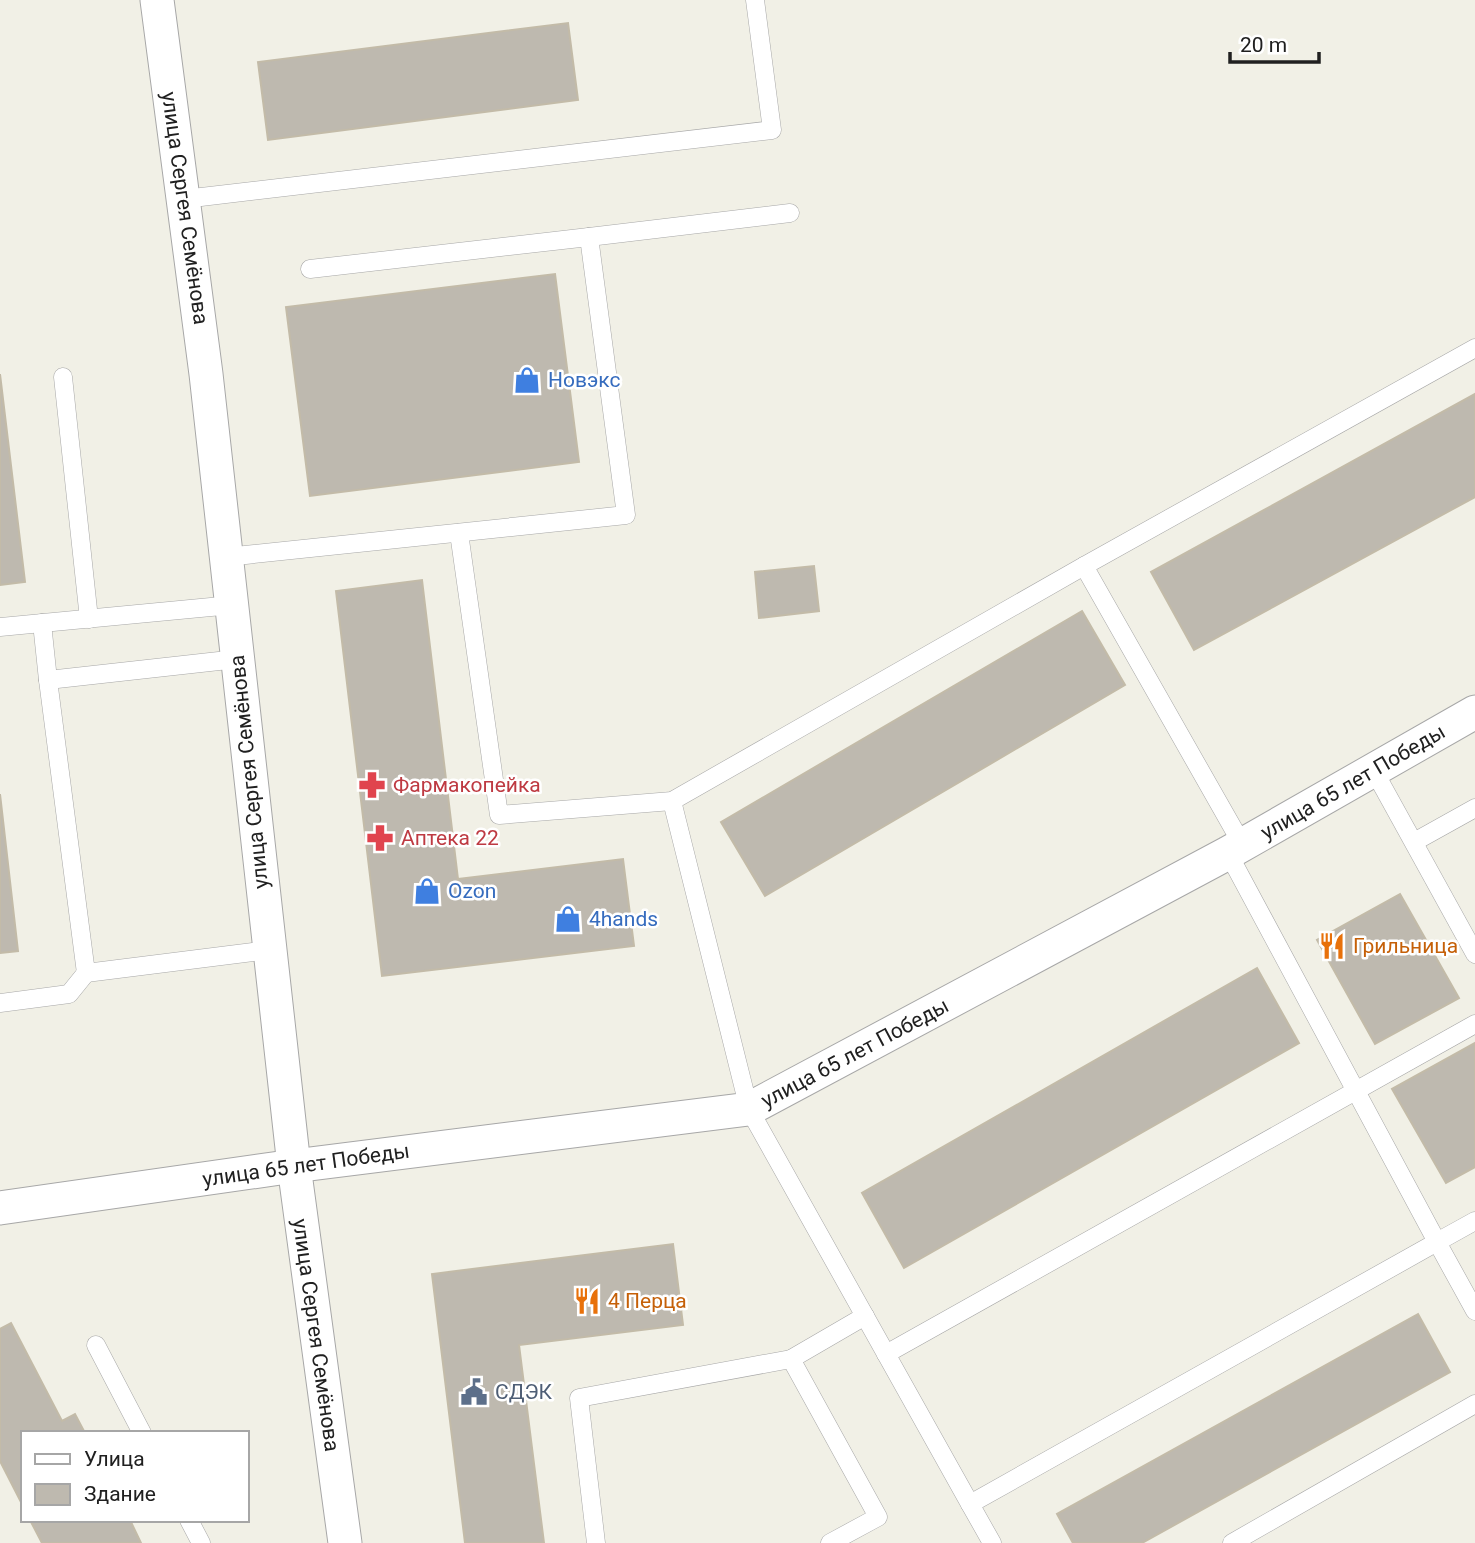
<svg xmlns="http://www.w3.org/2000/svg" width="1475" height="1543" font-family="Roboto,sans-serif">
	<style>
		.building { fill: #beb9af; stroke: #c3bba8; stroke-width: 2 }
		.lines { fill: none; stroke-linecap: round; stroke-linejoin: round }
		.service-casing { stroke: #a7a7a7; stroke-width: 19 }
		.minor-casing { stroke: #a7a7a7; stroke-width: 35 }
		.service { stroke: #fff; stroke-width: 18 }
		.minor { stroke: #fff; stroke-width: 33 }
		.labels { text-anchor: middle; stroke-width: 5; stroke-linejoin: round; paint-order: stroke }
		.street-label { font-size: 21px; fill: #202020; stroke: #fff }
		.shop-label { font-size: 21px; fill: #366cbe; stroke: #fff; text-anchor: start }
		.health-label { font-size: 21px; fill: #be3a42; stroke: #fff; text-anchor: start }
		.food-label { font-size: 21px; fill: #c56008; stroke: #fff; text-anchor: start }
		.service-label { font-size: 21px; fill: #4e5e75; stroke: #fff; text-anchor: start }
	</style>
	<rect width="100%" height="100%" fill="#f1f0e6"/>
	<!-- building -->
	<g class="building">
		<polygon points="568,23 578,100 268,140 258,62"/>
		<polygon points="555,274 579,462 310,496 286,307"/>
		<polygon points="0,374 25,582 0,585"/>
		<polygon points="1475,394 1475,497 1194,650 1151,572"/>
		<polygon points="814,566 819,611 759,618 755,572"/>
		<polygon points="422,580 458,879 623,859 634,946 382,976 336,591"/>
		<polygon points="1082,611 1125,685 765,896 721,822"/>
		<polygon points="0,794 18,951 0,953"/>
		<polygon points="1400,894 1459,998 1375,1044 1317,940"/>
		<polygon points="1257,968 1299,1043 904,1268 862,1193"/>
		<polygon points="1475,1043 1475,1167 1446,1183 1392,1089"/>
		<polygon points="673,1244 683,1325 519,1345 544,1543 465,1543 432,1274"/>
		<polygon points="1418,1314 1450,1372 1142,1543 1073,1543 1057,1514"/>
		<polygon points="11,1323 62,1421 75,1414 85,1433 23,1433 23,1506 0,1461 0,1329"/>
		<polygon points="30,1520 130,1520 141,1543 42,1543"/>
	</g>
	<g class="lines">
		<defs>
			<g id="service">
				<polyline points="184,199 772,130 755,0"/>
				<polyline points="310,269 589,237"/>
				<polyline points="63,377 89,619"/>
				<polyline points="459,533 499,815 672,801 1084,566 1475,348"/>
				<polyline points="226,557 626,515 589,237 790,213"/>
				<polyline points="1084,566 1242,844"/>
				<polyline points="42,623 48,680"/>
				<polyline points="0,627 232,605"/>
				<polyline points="237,659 48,680 86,973 269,950"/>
				<polyline points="1373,769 1475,954"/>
				<polyline points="672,801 749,1109 970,1504"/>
				<polyline points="1414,842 1475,808"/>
				<polyline points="1228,853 1437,1242 1475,1221"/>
				<polyline points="0,1003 69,994 86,973"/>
				<polyline points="96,1345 142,1433"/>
				<polyline points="886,1354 1475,1024"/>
				<polyline points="791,1359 878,1517 830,1543"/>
				<polyline points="189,1520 201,1543"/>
				<polyline points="596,1543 579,1398 791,1359 865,1316"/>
				<polyline points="992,1543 970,1504 1437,1242 1475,1311"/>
				<polyline points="1232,1543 1475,1404"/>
			</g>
			<g id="minor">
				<polyline points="157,0 206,374 294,1166 345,1543"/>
				<polyline points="0,1208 294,1166 749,1109 1228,853 1475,712"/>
			</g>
		</defs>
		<!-- service casing -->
		<use href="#service" class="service-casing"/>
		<!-- minor casing -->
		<use href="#minor" class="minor-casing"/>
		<!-- service -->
		<use href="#service" class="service"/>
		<!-- minor -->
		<use href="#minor" class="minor"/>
	</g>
	<!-- icons -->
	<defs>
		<symbol id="shop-bare" viewBox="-9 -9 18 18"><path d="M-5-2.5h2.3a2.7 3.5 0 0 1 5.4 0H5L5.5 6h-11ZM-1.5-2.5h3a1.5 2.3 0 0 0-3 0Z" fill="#3f7fe0" stroke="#fff" stroke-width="2.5" paint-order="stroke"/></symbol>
		<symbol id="pharmacy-bare" viewBox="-9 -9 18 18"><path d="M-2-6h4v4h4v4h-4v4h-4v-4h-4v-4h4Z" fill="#e0444e" stroke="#fff" stroke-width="2.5" paint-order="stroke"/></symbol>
		<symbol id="restaurant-bare" viewBox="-9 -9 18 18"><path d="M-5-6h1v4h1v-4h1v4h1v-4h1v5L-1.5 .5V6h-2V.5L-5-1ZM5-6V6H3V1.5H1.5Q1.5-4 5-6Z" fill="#e8710a" stroke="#fff" stroke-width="2.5" paint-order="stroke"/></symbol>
		<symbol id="civic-bare" viewBox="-9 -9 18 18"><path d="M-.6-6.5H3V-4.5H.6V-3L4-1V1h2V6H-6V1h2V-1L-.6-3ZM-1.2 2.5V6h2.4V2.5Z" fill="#5c6f8a" stroke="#fff" stroke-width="2.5" paint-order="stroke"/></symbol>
	</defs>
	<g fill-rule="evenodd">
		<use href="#shop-bare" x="508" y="361" width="38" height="38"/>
		<use href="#pharmacy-bare" x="353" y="766" width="38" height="38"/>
		<use href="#pharmacy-bare" x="361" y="819" width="38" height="38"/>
		<use href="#shop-bare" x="408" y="872" width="38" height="38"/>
		<use href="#shop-bare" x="549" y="900" width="38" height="38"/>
		<use href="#restaurant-bare" x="1313" y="927" width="38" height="38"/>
		<use href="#restaurant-bare" x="568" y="1282" width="38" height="38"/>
		<use href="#civic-bare" x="455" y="1373" width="38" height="38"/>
	</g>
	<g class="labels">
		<!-- street labels -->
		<g class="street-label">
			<text transform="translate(185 208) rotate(82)" y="7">улица Сергея Семёнова</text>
			<text transform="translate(249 772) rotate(-96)" y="7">улица Сергея Семёнова</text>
			<text transform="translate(1353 782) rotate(-30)" y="7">улица 65 лет Победы</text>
			<text transform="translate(855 1053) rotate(-28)" y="7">улица 65 лет Победы</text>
			<text transform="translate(306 1165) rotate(-8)" y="7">улица 65 лет Победы</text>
			<text transform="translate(316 1335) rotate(82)" y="7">улица Сергея Семёнова</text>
		</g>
		<!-- shop labels -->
		<g class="shop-label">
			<text x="548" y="387">Новэкс</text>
			<text x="448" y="898">Ozon</text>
			<text x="589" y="926">4hands</text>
		</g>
		<!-- health labels -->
		<g class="health-label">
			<text x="393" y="792">Фармакопейка</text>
			<text x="401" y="845">Аптека 22</text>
		</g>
		<!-- food labels -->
		<g class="food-label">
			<text x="1353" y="953">Грильница</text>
			<text x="608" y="1308">4 Перца</text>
		</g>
		<!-- service labels -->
		<g class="service-label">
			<text x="495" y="1399">СДЭК</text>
		</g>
	</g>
	<!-- legend -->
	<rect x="21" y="1431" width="228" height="91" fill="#ffffff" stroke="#a6a6a6" stroke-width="2"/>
	<rect x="35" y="1454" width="35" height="10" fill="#ffffff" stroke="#a6a6a6" stroke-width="2"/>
	<text x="84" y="1466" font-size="21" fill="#202020">Улица</text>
	<rect x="35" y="1484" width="35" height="21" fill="#beb9af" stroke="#a6a6a6" stroke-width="2"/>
	<text x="84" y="1501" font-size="21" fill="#202020">Здание</text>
	<!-- scale -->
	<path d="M1230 52v10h89v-10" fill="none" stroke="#202020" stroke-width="3.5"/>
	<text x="1240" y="52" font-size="21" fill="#202020" stroke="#ffffff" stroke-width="5" paint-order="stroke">20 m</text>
</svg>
